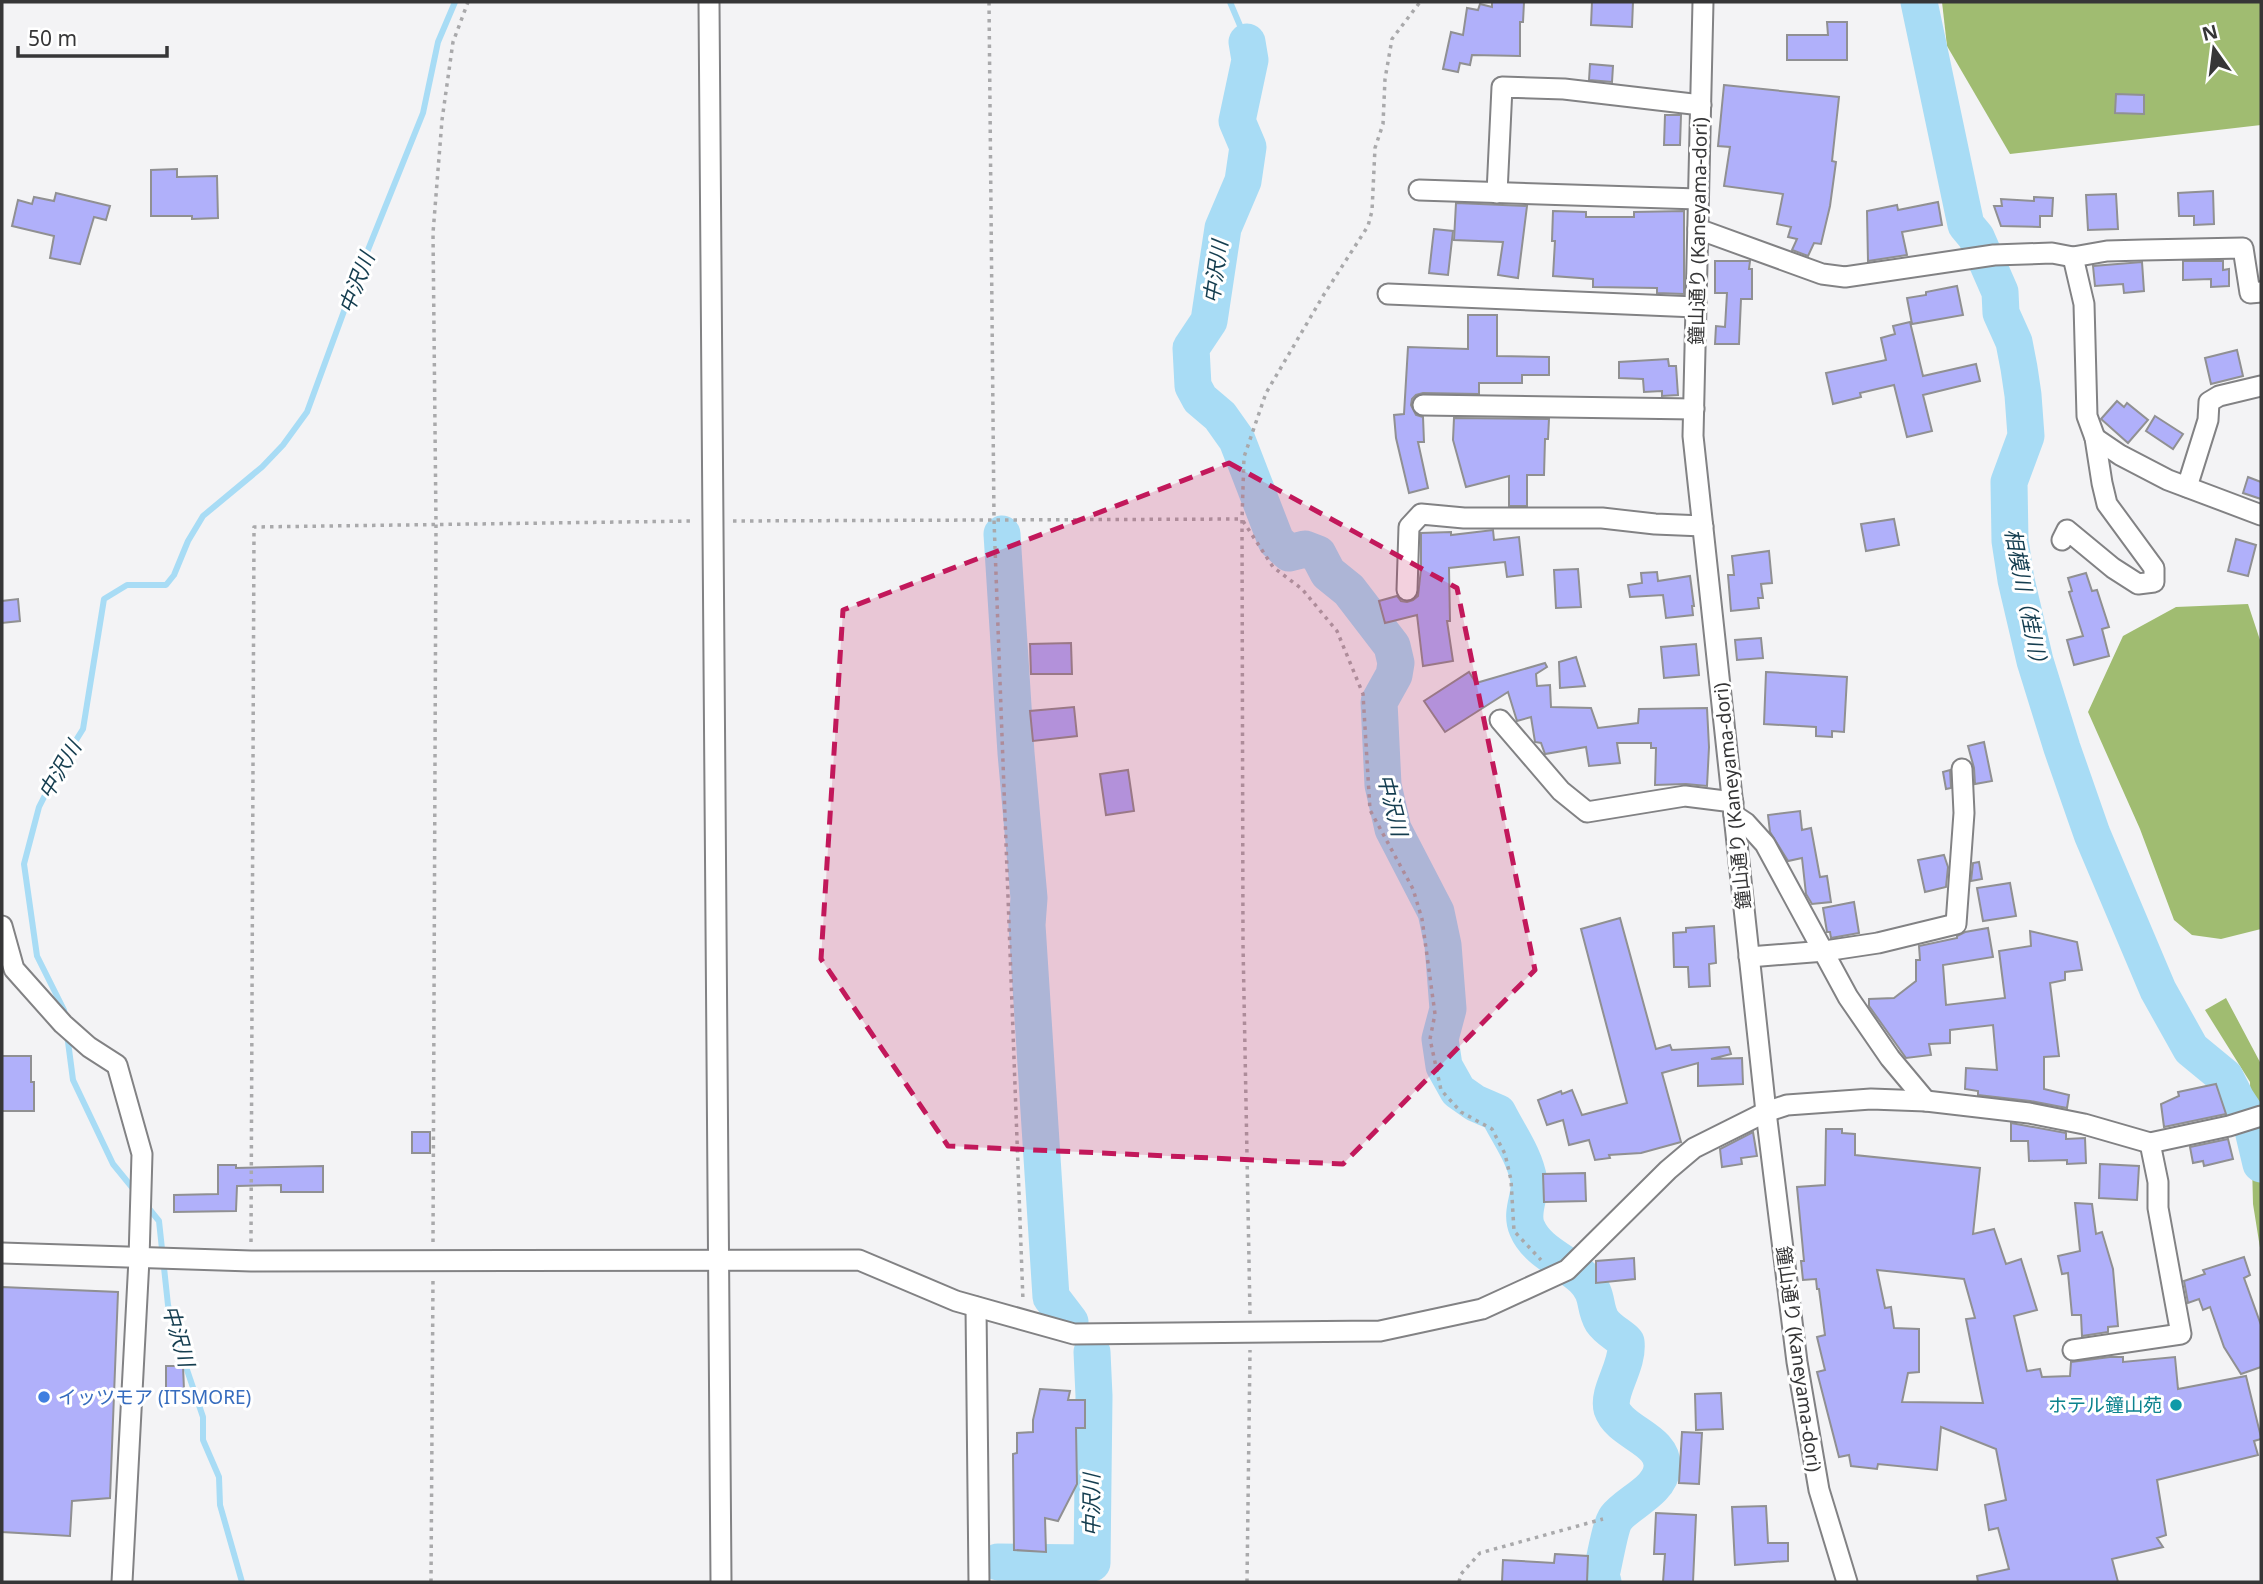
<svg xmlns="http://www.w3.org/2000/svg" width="2263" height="1584" font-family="'Noto Sans','Noto Sans JP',sans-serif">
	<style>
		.forest { fill: #a0bc71 }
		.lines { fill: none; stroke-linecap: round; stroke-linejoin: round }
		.stream { stroke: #a8dcf5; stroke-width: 6 }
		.river { stroke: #a8dcf5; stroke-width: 37 }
		.building { fill: #b0b0fa; stroke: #909092; stroke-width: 2; fill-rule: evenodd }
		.minor-casing { stroke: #828284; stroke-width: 23 }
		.path { stroke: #a9a9ab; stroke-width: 3.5; stroke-dasharray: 3.5 5; stroke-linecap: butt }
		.minor { stroke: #fff; stroke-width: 19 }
		.marked { fill: #c2185b; fill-opacity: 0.2; stroke: #c2185b; stroke-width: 5; stroke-dasharray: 14 9; stroke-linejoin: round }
		.shop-dot { fill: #3f7fe0; stroke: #fff; stroke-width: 2.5 }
		.culture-dot { fill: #0f9aa8; stroke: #fff; stroke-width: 2.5 }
		.labels { text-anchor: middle; stroke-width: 6; stroke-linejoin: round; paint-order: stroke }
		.street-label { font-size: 19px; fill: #363637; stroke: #fff }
		.shop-label { font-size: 19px; fill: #366cbe; stroke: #fff; text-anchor: start }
		.culture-label { font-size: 19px; fill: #0d838f; stroke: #fff; text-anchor: end }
		.water-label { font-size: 21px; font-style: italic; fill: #143d4f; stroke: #fff }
	</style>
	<rect width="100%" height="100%" fill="#f3f3f5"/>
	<!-- forest -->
	<g class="forest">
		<polygon points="1942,2 2261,2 2261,125 2010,154 1947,46"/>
		<polygon points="2248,604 2261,643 2261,929 2221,939 2192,935 2174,920 2140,829 2088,712 2123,636 2176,607"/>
		<polygon points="2226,998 2261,1064 2261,1254 2253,1204 2250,1082 2205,1010"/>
	</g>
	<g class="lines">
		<!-- stream -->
		<g class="stream">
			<polyline points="1230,2 1247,42"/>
			<polyline points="65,1016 64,1010 37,956 24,864 39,807 60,766 83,729 104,599 127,585 166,585 174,575 188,541 203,516 262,467 283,445 307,412 351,292 423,113 438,42 455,2"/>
			<polyline points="67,1034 73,1080 113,1164 135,1191"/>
			<polyline points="146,1205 159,1221 168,1305 184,1361 203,1417 203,1440 219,1477 220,1505 242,1582"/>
		</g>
		<!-- river -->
		<g class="river">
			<polyline points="1919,2 1966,225 1976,237 2000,292 2001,313 2014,342 2019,368 2023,395 2026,436 2009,482 2010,541 2016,580 2035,661 2062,748 2092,834 2158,990 2191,1049 2225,1077 2236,1099 2251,1122 2261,1164"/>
			<path d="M1247 42 1250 60 1237 121 1248 147 1243 181 1223 228 1209 321 1191 348 1193 386 1200 399 1220 416 1237 440 1276 541 1289 553 1305 549 1318 554 1328 573 1349 590 1392 646 1396 663 1394 675 1379 702 1383 785 1393 829 1436 912 1443 945 1448 1009 1440 1039 1444 1066 1458 1091 1475 1103 1498 1113C1509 1135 1525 1156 1529 1181 1531 1197 1520 1212 1527 1228 1537 1252 1565 1261 1583 1278 1600 1295 1593 1306 1602 1321 1608 1330 1619 1335 1626 1342 1629 1365 1607 1391 1612 1409 1620 1433 1665 1439 1662 1468 1660 1491 1627 1503 1616 1518 1610 1526 1604 1564 1601 1575L1603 1582"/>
			<polyline points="1002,534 1016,753 1029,898 1027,925 1051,1297 1070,1322"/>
			<polyline points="998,1562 1092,1563 1094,1396 1092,1352"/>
		</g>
	</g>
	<!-- building -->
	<g class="building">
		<polygon points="1492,2 1524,2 1523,22 1520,22 1520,56 1472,55 1470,65 1460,63 1458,72 1443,69 1451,32 1463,35 1467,8 1478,10 1480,4 1492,7"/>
		<polygon points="1592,2 1633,2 1632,27 1591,25"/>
		<polygon points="1827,22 1847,22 1847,60 1787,60 1787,35 1828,35"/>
		<polygon points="1590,64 1613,66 1612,82 1589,80"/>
		<polygon points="1724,85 1839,97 1832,161 1836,162 1830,206 1821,244 1814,243 1808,256 1792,250 1797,239 1788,237 1791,227 1777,224 1783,194 1724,186 1730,147 1718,146"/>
		<polygon points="2116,94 2144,95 2144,114 2115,113"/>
		<polygon points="1665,115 1681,115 1680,145 1664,145"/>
		<polygon points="177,169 177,177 217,176 218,218 192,219 192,216 151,216 151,170"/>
		<polygon points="2213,191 2214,224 2194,225 2194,216 2179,216 2178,193"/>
		<polygon points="56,193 110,206 106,220 94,217 80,264 50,258 54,236 12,226 18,200 32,204 34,197 54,201"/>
		<polygon points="2116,194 2118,229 2088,230 2086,195"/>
		<polygon points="2034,197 2053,198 2052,216 2040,216 2040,227 2001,226 1994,206 2002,206 2001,199 2034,201"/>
		<polygon points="1938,202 1942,225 1902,232 1907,255 1868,261 1867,211 1897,205 1898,210"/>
		<polygon points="1456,203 1527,206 1518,278 1498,275 1503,242 1454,240"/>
		<polygon points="1553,211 1586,212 1586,217 1634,217 1634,212 1684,211 1684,294 1657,293 1657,288 1593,287 1593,279 1553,276 1555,241 1552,241"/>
		<polygon points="1434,229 1453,231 1448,275 1429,273"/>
		<polygon points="1715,261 1750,261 1749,269 1752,269 1752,299 1741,299 1739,344 1715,344 1716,326 1725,327 1727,293 1715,293"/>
		<polygon points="2183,261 2223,261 2223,270 2229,269 2229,286 2211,287 2211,279 2183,280"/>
		<polygon points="2142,262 2144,291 2124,293 2123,284 2095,286 2093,266"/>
		<polygon points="1957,286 1963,315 1912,324 1907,298 1926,295 1926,292"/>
		<polygon points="1468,315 1497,315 1497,356 1549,357 1549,375 1522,375 1522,383 1479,383 1479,394 1423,393 1416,395 1412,399 1411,405 1416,415 1423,417 1424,442 1418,442 1428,488 1409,493 1396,438 1394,415 1404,414 1408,347 1468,349"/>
		<polygon points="1910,322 1923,376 1976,364 1980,381 1923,395 1932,431 1907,437 1894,385 1860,393 1861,397 1833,404 1826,373 1886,360 1881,338 1895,334 1893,326"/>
		<polygon points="2237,350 2243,376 2211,384 2205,358"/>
		<polygon points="1668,359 1669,366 1676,366 1678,395 1662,396 1662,391 1644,392 1643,379 1619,378 1619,362"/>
		<polygon points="2117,401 2124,407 2127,403 2148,420 2128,443 2101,419"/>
		<polygon points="2155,416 2183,434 2173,449 2146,431"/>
		<polygon points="1454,418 1549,419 1548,439 1545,439 1544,475 1527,475 1527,506 1509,506 1509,476 1466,487 1453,440"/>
		<polygon points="2248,477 2261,482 2261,499 2243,493"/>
		<polygon points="1894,519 1899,545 1866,551 1861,524"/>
		<polygon points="1493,530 1494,540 1519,537 1523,575 1507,577 1505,562 1449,568 1450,621 1447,621 1453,661 1423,666 1417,615 1385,623 1379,601 1397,596 1401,601 1407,602 1413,600 1418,596 1421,569 1421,533 1451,532 1451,535"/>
		<polygon points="2236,539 2256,545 2248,576 2228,571"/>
		<polygon points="1769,551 1772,583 1761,584 1763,598 1758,598 1759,608 1731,611 1728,575 1734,575 1732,556"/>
		<polygon points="1578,569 1581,607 1556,608 1554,570"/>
		<polygon points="1657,572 1658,581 1690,576 1694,606 1692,606 1693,615 1666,618 1663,595 1630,597 1628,585 1642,583 1641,573"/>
		<polygon points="2086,573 2092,591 2097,590 2109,627 2102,629 2109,656 2074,665 2067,640 2083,636 2069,592 2072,591 2068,578"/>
		<polygon points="18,599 20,621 2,623 2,601"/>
		<polygon points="1761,638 1763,658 1737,660 1735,640"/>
		<polygon points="1071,643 1072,674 1031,674 1030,644"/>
		<polygon points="1696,644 1699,675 1664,678 1661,647"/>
		<polygon points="1576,657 1585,686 1560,688 1559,662"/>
		<polygon points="1545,663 1547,667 1536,674 1537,686 1550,685 1551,707 1591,708 1598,728 1638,723 1639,709 1707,708 1709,747 1707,786 1686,784 1655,785 1656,748 1651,748 1651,743 1617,743 1620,763 1589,766 1586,747 1545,754 1541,743 1535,742 1531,717 1517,721 1508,692 1445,732 1424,701 1469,672 1476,683"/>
		<polygon points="1766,672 1847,677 1844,732 1832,731 1832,737 1816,736 1816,727 1764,724"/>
		<polygon points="1074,707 1077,736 1033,741 1030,711"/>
		<polygon points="1984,742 1992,781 1975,784 1974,768 1968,746"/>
		<polygon points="1128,770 1134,811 1106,815 1100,774"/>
		<polygon points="1950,770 1951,788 1946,789 1943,772"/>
		<polygon points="1800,811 1802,830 1811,828 1820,877 1827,876 1831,902 1812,904 1806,894 1802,858 1788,861 1770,832 1768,815"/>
		<polygon points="1944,855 1948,867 1946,887 1925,892 1918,860"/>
		<polygon points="1979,862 1982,879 1971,881 1973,863"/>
		<polygon points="2010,883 2016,916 1983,921 1977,888"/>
		<polygon points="1854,902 1859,933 1831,938 1830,932 1827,932 1823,908"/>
		<polygon points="1620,918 1656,1049 1670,1045 1672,1050 1729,1047 1731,1054 1711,1059 1742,1058 1743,1084 1698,1086 1698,1063 1662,1073 1681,1142 1641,1153 1609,1155 1610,1158 1595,1160 1589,1140 1569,1145 1563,1120 1547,1125 1538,1100 1561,1091 1562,1094 1572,1090 1582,1115 1627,1103 1581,929"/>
		<polygon points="1714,926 1716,963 1709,964 1710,986 1689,987 1688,967 1674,967 1673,933 1686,932 1686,928"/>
		<polygon points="1988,928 1993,957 1943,965 1946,1005 2005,998 1999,951 2031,946 2030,931 2077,942 2082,970 2065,972 2065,980 2050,983 2059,1056 2044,1057 2044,1089 2069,1095 2067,1108 2030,1101 1978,1095 1978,1091 1965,1089 1966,1068 1997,1070 1993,1025 1950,1030 1950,1043 1929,1044 1931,1055 1906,1058 1869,1006 1869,999 1894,998 1916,981 1916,960 1920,960 1919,946 1957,938 1957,936 1965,932"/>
		<polygon points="2,1056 31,1056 31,1082 34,1082 34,1111 2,1111"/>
		<polygon points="2216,1084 2226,1114 2164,1127 2161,1104 2179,1096 2178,1092"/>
		<polygon points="2011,1123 2066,1133 2066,1139 2085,1138 2086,1163 2067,1164 2067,1160 2029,1161 2028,1141 2011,1141"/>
		<path d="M1826 1129H1842V1133L1855 1134V1155L1980 1168 1973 1234 1994 1229 2006 1264 2021 1259 2037 1310 2014 1316 2027 1371 2040 1369 2042 1377 2070 1376 2071 1362 2110 1357H2123V1362L2175 1357 2178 1389 2246 1376 2261 1437V1439L2254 1441 2258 1455 2157 1480 2166 1535 2157 1538 2163 1547 2112 1559 2118 1582H1978L1977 1576 2009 1569 1998 1528 1989 1530 1985 1505 2006 1500 1996 1449 1941 1427 1937 1470 1878 1464 1877 1469 1851 1466 1849 1455 1839 1457 1817 1372 1825 1370 1817 1337 1825 1335 1819 1289H1817L1816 1279 1803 1280 1801 1261H1804L1797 1187 1825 1185ZM1877 1270 1964 1279 1975 1318 1966 1319 1983 1403 1902 1402 1908 1373 1919 1372V1329L1894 1328 1891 1307 1885 1308Z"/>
		<rect x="412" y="1132" width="18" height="21"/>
		<polygon points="1753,1132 1757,1156 1741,1158 1742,1164 1722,1167 1720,1149"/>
		<polygon points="2228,1139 2233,1159 2204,1166 2203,1161 2193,1163 2190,1147"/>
		<polygon points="2100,1164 2139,1166 2137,1200 2099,1198"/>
		<polygon points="218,1165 236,1165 236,1168 323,1166 323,1192 281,1192 281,1185 237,1186 236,1211 174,1212 174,1195 218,1194"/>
		<polygon points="1585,1173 1586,1201 1544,1202 1543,1174"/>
		<polygon points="2075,1203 2092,1204 2096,1234 2102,1232 2113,1269 2118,1326 2108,1327 2108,1332 2082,1336 2081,1315 2072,1315 2068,1273 2062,1274 2058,1256 2080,1251"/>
		<polygon points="2244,1257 2250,1275 2244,1278 2261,1325 2261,1367 2241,1374 2224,1347 2210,1307 2203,1310 2199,1299 2188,1303 2184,1281 2205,1274 2203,1270"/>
		<polygon points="1634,1258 1635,1279 1596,1283 1596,1261"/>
		<polygon points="2,1287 118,1292 110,1498 72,1501 70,1536 2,1532"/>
		<polygon points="166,1366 183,1366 184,1390 166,1391"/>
		<polygon points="1040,1389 1070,1391 1068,1400 1085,1400 1085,1428 1076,1428 1077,1484 1058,1521 1045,1518 1046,1552 1014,1550 1013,1454 1017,1453 1017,1433 1033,1432 1033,1420"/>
		<polygon points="1721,1393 1723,1429 1696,1430 1695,1394"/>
		<polygon points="1682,1432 1702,1433 1699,1484 1679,1483"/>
		<polygon points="1766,1506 1768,1543 1788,1543 1788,1561 1735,1565 1732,1507"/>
		<polygon points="1656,1513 1696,1515 1693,1582 1663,1582 1665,1554 1654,1554"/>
		<polygon points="1555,1554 1588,1556 1587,1582 1502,1582 1503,1560 1554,1563"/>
	</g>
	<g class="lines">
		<defs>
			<g id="minor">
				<polyline points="709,2 721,1582"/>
				<polyline points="1703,2 1693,436 1766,1112 1797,1362 1819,1490 1847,1582"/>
				<polyline points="1419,190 1698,199"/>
				<polyline points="1497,193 1502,87 1564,89 1701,105"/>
				<polyline points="1698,229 1822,274 1845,277 1994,255 2052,253 2073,257 2107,251 2143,250 2243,248 2250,293 2261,292"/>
				<polyline points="1388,294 1696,307"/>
				<polyline points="1423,405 1694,409"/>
				<polyline points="2095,438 2120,455 2168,480 2261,515"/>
				<polyline points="2187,487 2208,420 2209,402 2219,396 2261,386"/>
				<polyline points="2062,540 2067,530 2113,568 2138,584 2154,582 2154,568 2107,504 2102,483 2095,438 2087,416 2084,304 2073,257"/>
				<polyline points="1407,590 1409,527 1421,514 1464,518 1602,518 1655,524 1703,526"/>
				<polyline points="1500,720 1561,791 1587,812 1685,796 1733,802"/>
				<polyline points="1734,815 1746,823 1765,844 1848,997 1890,1058 1926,1101"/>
				<polyline points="2,926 14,969 63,1024 89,1047 117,1065 142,1154 139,1259 122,1582"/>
				<polyline points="1749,957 1825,951 1878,943 1956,924 1964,813 1962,769"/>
				<polyline points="2,1253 251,1261 859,1260 956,1301 1074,1334 1380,1331 1482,1309 1567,1270 1668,1170 1694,1148 1766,1112 1787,1105 1871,1099 1926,1101 2029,1113 2084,1124 2150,1143 2229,1126 2261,1116"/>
				<polyline points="976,1307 979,1582"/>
				<polyline points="2073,1350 2181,1334 2158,1208 2158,1182 2150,1143"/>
			</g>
		</defs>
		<!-- minor casing -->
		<use href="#minor" class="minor-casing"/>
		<!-- path -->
		<g class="path">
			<polyline points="989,2 994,520 1023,1301"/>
			<polyline points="733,521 1242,519"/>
			<polyline points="1243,521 1273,567 1302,589 1337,631 1363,694 1370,810 1413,889 1422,919 1435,1014 1430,1039 1441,1090 1461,1112 1492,1129 1505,1154 1511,1180 1514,1231 1541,1260"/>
			<polyline points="251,1242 254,527 694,521"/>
			<polyline points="433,1242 436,524 433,233 442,120 453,42 468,2"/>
			<polyline points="1250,1314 1243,944 1242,519 1244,457 1266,393 1323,296 1368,226 1372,211 1375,148 1383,124 1385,79 1392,39 1420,2"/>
			<polyline points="431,1582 433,1278"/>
			<polyline points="1247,1582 1250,1350"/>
			<polyline points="1459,1582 1461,1574 1480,1553 1603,1519"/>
		</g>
		<!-- minor -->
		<use href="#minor" class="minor"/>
	</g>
	<!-- marked area -->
	<path class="marked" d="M1229 463 1457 588 1535 970 1343 1164 948 1146 821 959 843 610Z"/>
	<!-- markers -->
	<circle class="shop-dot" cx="44" cy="1397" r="7"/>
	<circle class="culture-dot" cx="2176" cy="1405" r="7"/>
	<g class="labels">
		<!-- street labels -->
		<g class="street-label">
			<text transform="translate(1698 231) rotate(-89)" y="7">鐘山通り (Kaneyama-dori)</text>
			<text transform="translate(1732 796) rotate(-96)" y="7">鐘山通り (Kaneyama-dori)</text>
			<text transform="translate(1799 1359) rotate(82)" y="7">鐘山通り (Kaneyama-dori)</text>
		</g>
		<!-- shop labels -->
		<g class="shop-label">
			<text x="58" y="1404">イッツモア (ITSMORE)</text>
		</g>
		<!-- culture labels -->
		<g class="culture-label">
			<text x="2162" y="1412">ホテル鐘山苑</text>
		</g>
		<!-- water labels -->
		<g class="water-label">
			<text transform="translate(1216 272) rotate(-82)" y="7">中沢川</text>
			<text transform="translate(357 283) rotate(-69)" y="7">中沢川</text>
			<text transform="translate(2026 601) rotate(79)" y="7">相模川（桂川）</text>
			<text transform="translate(60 770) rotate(-60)" y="7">中沢川</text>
			<text transform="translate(1392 805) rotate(76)" y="7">中沢川</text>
			<text transform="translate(178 1336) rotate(74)" y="7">中沢川</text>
			<text transform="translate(1092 1505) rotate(-90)" y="7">中沢川</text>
		</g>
	</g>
	<!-- border -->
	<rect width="2263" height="1584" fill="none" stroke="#363637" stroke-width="7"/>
	<!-- north arrow -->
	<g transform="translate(2214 49) rotate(346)" stroke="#ffffff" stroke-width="5" paint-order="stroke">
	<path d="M0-5L12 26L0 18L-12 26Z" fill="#363637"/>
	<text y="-10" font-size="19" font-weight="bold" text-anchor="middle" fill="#363637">N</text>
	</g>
	<!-- scale -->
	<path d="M18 46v10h149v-10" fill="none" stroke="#363637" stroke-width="3.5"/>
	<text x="28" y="46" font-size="21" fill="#363637" stroke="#ffffff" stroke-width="5" paint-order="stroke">50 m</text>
</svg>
